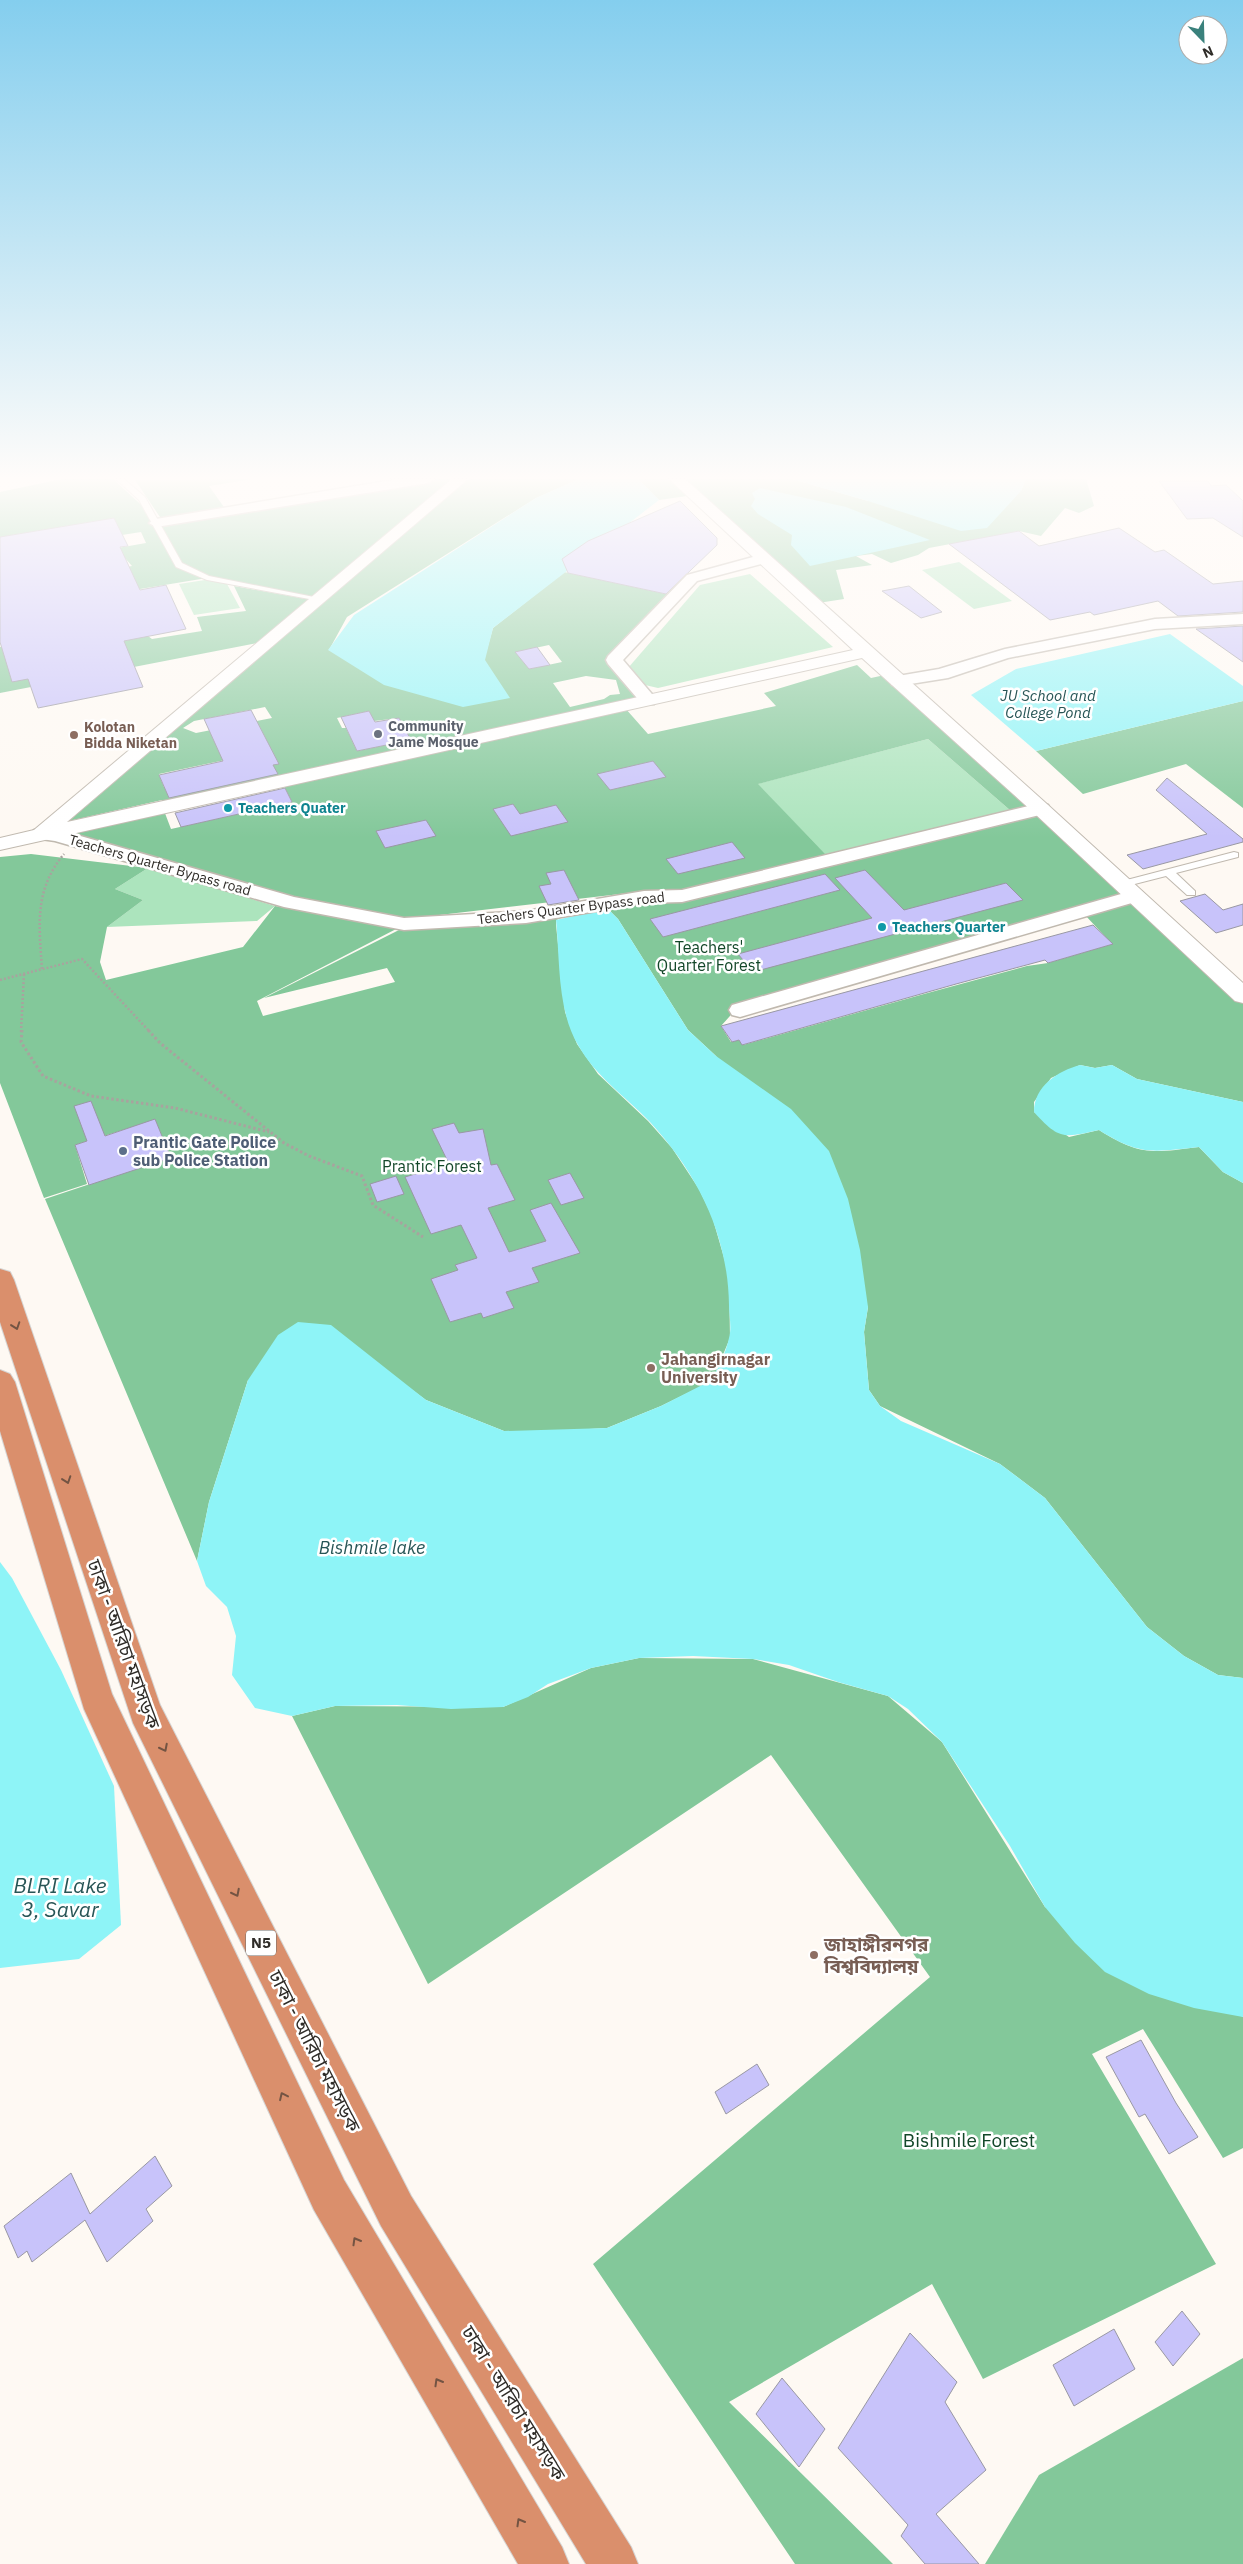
<svg xmlns="http://www.w3.org/2000/svg" width="1243" height="2564" font-family="'IBM Plex Sans','Noto Sans Bengali',sans-serif">
	<style>
		.green { fill: #ace4bd }
		.forest { fill: #83c89a; fill-rule: evenodd }
		.water { fill: #8ef4f7 }
		.building { fill: #c8c3fa; stroke: #9998a3 }
		.lines { fill: none; stroke-linecap: round; stroke-linejoin: round }
		.service-casing { stroke: #c0b9af; stroke-width: 2 }
		.minor-casing { stroke: #c0b9af; stroke-width: 3 }
		.tertiary-casing { stroke: #c0b9af; stroke-width: 2 }
		.trunk-casing { stroke: #d5d5d4; stroke-width: 2 }
		.path-far1 { stroke: #a8a39e; stroke-width: 2.5; stroke-dasharray: 2 2; stroke-linecap: butt }
		.path { stroke: #a8a39e; stroke-width: 3; stroke-dasharray: 2.5 2.5; stroke-linecap: butt }
		.service { fill: #fff; fill-rule: evenodd }
		.minor { fill: #fff; fill-rule: evenodd }
		.tertiary { fill: #fff; fill-rule: evenodd }
		.trunk { fill: #da8f6c; fill-rule: evenodd }
		.oneway { stroke: #735443 }
		.worship-dot { fill: #6b7280; stroke: #fff; stroke-width: 2 }
		.education-dot { fill: #8d6e63; stroke: #fff; stroke-width: 2 }
		.culture-dot { fill: #0f9aa8; stroke: #fff; stroke-width: 2 }
		.service-dot { fill: #5c6f8a; stroke: #fff; stroke-width: 2 }
		.labels { text-anchor: middle; stroke-width: 5; stroke-linejoin: round; paint-order: stroke }
		.far-worship-label { font-size: 14px; font-weight: bold; fill: #5b616d; stroke: #fff; text-anchor: start }
		.far-education-label { font-size: 14px; font-weight: bold; fill: #785e54; stroke: #fff; text-anchor: start }
		.far-culture-label { font-size: 14px; font-weight: bold; fill: #0d838f; stroke: #fff; text-anchor: start }
		.far-street-label { font-size: 14px; fill: #2f2c28; stroke: #fff }
		.far-water-label { font-size: 15px; font-style: italic; fill: #275556; stroke: #fff }
		.shield { fill: #fff; stroke: #6d6b68; stroke-width: 1 }
		.shield-label { font-size: 15px; font-weight: bold; fill: #2f2c28 }
		.park-label { font-size: 16px; fill: #134729; stroke: #fff }
		.service-label { font-size: 16px; font-weight: bold; fill: #4e5e75; stroke: #fff; text-anchor: start }
		.education-label { font-size: 16px; font-weight: bold; fill: #785e54; stroke: #fff; text-anchor: start }
		.water-label { font-size: 18px; font-style: italic; fill: #275556; stroke: #fff }
		.near-street-label { font-size: 19px; fill: #2f2c28; stroke: #fff }
		.near-education-label { font-size: 19px; font-weight: bold; fill: #785e54; stroke: #fff; text-anchor: start }
		.near-park-label { font-size: 19px; fill: #134729; stroke: #fff }
		.near-water-label { font-size: 21px; font-style: italic; fill: #275556; stroke: #fff }
	</style>
	<rect width="100%" height="100%" fill="#fef9f3"/>
	<!-- green -->
	<g class="green">
		<polygon points="959,562 1012,601 974,609 922,570"/>
		<polygon points="750,574 833,647 658,688 645,685 628,668 700,585"/>
		<polygon points="205,580 227,584 240,608 194,615 179,584"/>
		<polygon points="928,739 1011,811 832,861 757,784"/>
		<polygon points="148,868 275,906 257,921 107,927 143,900 115,889"/>
	</g>
	<!-- forest -->
	<g class="forest">
		<polygon points="62,479 113,479 149,512 179,565 156,523 428,479 461,479 320,599 207,578 0,612 0,590 132,566 124,557 95,552 146,543 141,532 90,540 117,524 114,518 0,537 0,492"/>
		<polygon points="253,479 209,486 226,510 162,520 135,480"/>
		<path d="M467 479H579L536 498 347 617 329 650 509 698 484 660 493 628 564 572 675 596 614 660 645 697 163 803 162 800 69 821ZM549 645 562 662 529 669 516 652ZM586 676 616 680 620 694 610 695 604 699 570 707 553 683ZM265 707 272 718 196 733 183 728 194 721ZM369 711 374 721 399 718 411 740 357 751 346 728H342L337 718ZM272 750 164 787 159 775V774Z"/>
		<polygon points="638,479 668,479 687,496 659,500"/>
		<polygon points="676,479 792,479 868,501 1021,491 1026,479 1086,479 1094,506 1079,513 1065,508 1041,536 1019,531 929,548 918,555 891,563 872,554 856,556 872,565 836,570 844,599 818,603"/>
		<polygon points="234,586 312,600 262,642 0,693 0,647 133,622 143,626 148,636 152,639 202,631 197,617 246,611"/>
		<polygon points="857,665 871,678 885,675 1036,807 1011,811 928,739 758,784 832,861 700,892 646,891 405,919 293,897 54,833 163,808 171,829 292,802 284,786 625,708 648,734 776,706 764,693"/>
		<polygon points="1243,701 1243,808 1186,764 1083,794 1036,751"/>
		<path d="M1041 810 1131 896 738 1007 721 1026 731 1042 739 1040 743 1045 924 994 1027 966 1048 963 1112 944 1085 915 1135 896 1243 996V1102L1137 1079 1112 1065 1095 1068 1080 1065 1051 1078 1034 1102V1112L1069 1137 1099 1130C1140 1156 1152 1153 1199 1147L1223 1172 1243 1183V1678L1218 1675 1184 1656 1147 1627 1045 1498 1000 1464 880 1406 869 1390 864 1332 868 1307 716 1056 688 1030 618 919 611 912 610 903 682 896 699 898Z"/>
		<polygon points="31,854 148,868 115,889 143,900 107,927 100,962 106,980 243,947 275,906 400,927 257,1001 263,1016 395,982 387,968 264,998 399,930 566,916 556,920 556,925 565,1012 577,1044 598,1074 648,1121 672,1148 699,1189 712,1216 729,1275 730,1338 712,1381 661,1406 607,1428 553,1431 504,1431 426,1400 389,1373 248,1380 209,1502 197,1561 45,1199 171,1157 155,1120 75,1145 87,1184 44,1198 0,1083 0,857"/>
		<polygon points="639,1658 753,1659 888,1696 942,1742 1045,1907 1243,2017 1243,2148 1223,2158 1143,2029 1092,2054 1216,2264 983,2379 932,2284 729,2402 893,2564 795,2564 593,2264 930,1977 771,1755 428,1984 292,1716 335,1706 503,1707 591,1668"/>
		<polygon points="1243,2358 1243,2564 985,2564 1039,2475"/>
	</g>
	<!-- water -->
	<g class="water">
		<polygon points="579,479 638,479 659,500 493,628 485,660 510,698 463,707 384,685 328,650 354,615 536,498"/>
		<polygon points="792,479 1026,479 1021,491 987,528 961,531 868,501"/>
		<polygon points="760,488 846,507 930,540 810,566 791,545 792,535 758,514 751,506 755,499 752,493"/>
		<polygon points="1170,634 1243,686 1243,701 1036,751 971,695 1016,669"/>
		<path d="M601 910 611 912 618 919 688 1030 716 1056 791 1109 829 1151 848 1199 860 1250 868 1307 864 1332 869 1390 880 1406 901 1421 1000 1464 1045 1498 1147 1627 1184 1656 1218 1675 1243 1678V2017L1194 2008 1149 1994 1105 1972 1075 1943 1045 1907 1010 1846 942 1742 908 1709 888 1696 838 1682 789 1665 753 1659 693 1656 639 1658 591 1668 548 1684 528 1697 503 1707 451 1709 397 1705 335 1706 292 1716 255 1708 232 1675 236 1636 227 1607 206 1586 197 1561 209 1502 248 1380 278 1335 298 1322 331 1325 426 1400 504 1431 607 1428 661 1406 712 1380C718 1367 726 1353 729 1338 732 1328 729 1315 729 1305 728 1234 697 1173 650 1122 625 1096 596 1077 578 1045 557 1010 560 960 556 920Z"/>
		<path d="M1080 1065 1095 1068 1112 1065 1137 1079 1243 1102V1183L1223 1172 1199 1147C1152 1152 1140 1156 1099 1130 1064 1138 1059 1140 1034 1112 1034 1086 1058 1071 1080 1065Z"/>
		<polygon points="0,1562 12,1578 61,1670 114,1786 121,1925 79,1959 0,1968"/>
	</g>
	<!-- building -->
	<g class="building">
		<polygon points="1159,481 1208,481 1211,486 1226,485 1243,501 1243,537 1213,518 1187,519"/>
		<polygon points="680,501 717,538 717,545 666,594 568,573 562,559 588,541"/>
		<polygon points="114,518 128,546 120,547 140,590 166,585 186,629 124,641 143,687 38,708 28,679 12,682 0,642 0,537"/>
		<polygon points="1119,528 1155,552 1164,550 1213,584 1243,581 1243,612 1178,616 1158,601 1094,615 1090,612 1050,620 949,544 1019,531 1039,546"/>
		<polygon points="909,586 942,612 921,618 882,591"/>
		<polygon points="1243,626 1243,662 1196,629"/>
		<polygon points="537,647 550,665 529,669 515,652"/>
		<polygon points="251,710 279,764 273,765 278,774 169,798 159,775 223,761 204,719"/>
		<polygon points="369,711 375,722 399,718 411,740 357,751 341,717"/>
		<polygon points="653,761 666,777 610,790 597,774"/>
		<polygon points="1167,778 1243,839 1243,842 1143,869 1127,855 1207,834 1156,790"/>
		<polygon points="285,788 292,802 181,827 175,813"/>
		<polygon points="513,804 520,814 556,805 568,822 511,836 493,809"/>
		<polygon points="426,820 436,836 385,848 376,831"/>
		<polygon points="732,842 745,858 678,874 666,859"/>
		<polygon points="564,870 579,900 548,905 539,886 551,884 546,873"/>
		<polygon points="865,870 904,910 1006,883 1023,900 753,972 738,954 872,918 835,878"/>
		<polygon points="825,874 840,890 663,937 650,919"/>
		<polygon points="1205,894 1223,910 1243,904 1243,925 1216,933 1180,901"/>
		<polygon points="1093,925 1113,944 1048,963 1045,960 956,984 742,1045 739,1040 732,1042 721,1026"/>
		<polygon points="91,1101 105,1136 155,1119 171,1158 89,1185 75,1145 87,1141 74,1106"/>
		<polygon points="454,1123 459,1133 483,1129 491,1165 497,1164 515,1200 488,1208 509,1252 546,1241 530,1210 551,1203 580,1253 532,1268 539,1282 506,1292 514,1308 483,1318 481,1313 450,1322 431,1279 458,1270 455,1265 477,1258 461,1225 431,1234 405,1177 449,1164 432,1129"/>
		<polygon points="570,1173 584,1198 561,1205 548,1180"/>
		<polygon points="396,1176 404,1194 377,1202 370,1184"/>
		<polygon points="1141,2040 1176,2103 1198,2137 1169,2154 1145,2114 1139,2117 1106,2057"/>
		<polygon points="757,2064 769,2085 726,2114 715,2092"/>
		<polygon points="155,2156 172,2186 146,2209 153,2221 107,2262 85,2220 32,2262 27,2251 18,2258 4,2226 71,2173 90,2214"/>
		<polygon points="1182,2311 1200,2334 1173,2366 1155,2342"/>
		<polygon points="1114,2329 1135,2369 1074,2406 1053,2365"/>
		<polygon points="910,2333 957,2382 945,2402 986,2470 936,2514 979,2564 925,2564 901,2536 908,2525 838,2448"/>
		<polygon points="782,2378 825,2429 799,2467 756,2414"/>
	</g>
	<g class="lines">
		<defs>
			<g id="service">
				<polygon points="116,479 124,479 145,497 182,563 209,576 324,599 320,601 207,580 176,567 139,500"/>
				<polygon points="1234,852 1238,853 1238,857 1176,873 1195,891 1195,895 1187,895 1166,876 1123,887 1118,884 1119,882"/>
			</g>
			<g id="minor">
				<polygon points="399,479 435,479 428,483 156,527 149,523 156,519"/>
				<polygon points="764,554 769,556 772,559 769,562 697,581 623,660 657,700 654,704 642,704 608,664 606,660 608,656 687,575"/>
				<polygon points="1243,614 1243,624 1155,629 1008,658 948,678 898,686 892,685 890,681 892,677 939,669 1005,649 1155,619"/>
				<polygon points="1041,803 1048,805 1050,809 1048,813 682,902 644,903 526,923 404,930 284,907 55,841 34,838 31,834 34,830 56,829 294,897 404,918 526,911 644,891 682,890"/>
				<polygon points="1135,890 1142,892 1145,896 1142,900 740,1017 732,1015 729,1010 732,1005"/>
			</g>
			<polygon id="tertiary" points="452,479 468,479 67,822 853,650 669,479 685,479 1048,805 1243,983 1243,1003 1235,1001 1034,813 862,658 0,850 0,838 34,830"/>
			<g id="trunk">
				<polygon points="0,1269 10,1272 14,1280 160,1705 411,2196 631,2547 638,2564 586,2564 381,2226 133,1723 0,1322"/>
				<polygon points="0,1370 10,1374 15,1382 112,1694 344,2180 562,2547 569,2564 518,2564 314,2210 84,1709 0,1431"/>
			</g>
		</defs>
		<!-- service casing -->
		<use href="#service" class="service-casing"/>
		<!-- minor casing -->
		<use href="#minor" class="minor-casing"/>
		<!-- tertiary casing -->
		<use href="#tertiary" class="tertiary-casing"/>
		<!-- trunk casing -->
		<use href="#trunk" class="trunk-casing"/>
		<!-- path-far1 -->
		<g class="path-far1">
			<path d="M42 969C39 925 34 890 64 854"/>
			<polyline points="0,980 82,959 150,1032"/>
			<polyline points="21,1032 24,974"/>
		</g>
		<!-- path -->
		<g class="path">
			<polyline points="22,1030 21,1042 43,1076 91,1096 175,1108 269,1132"/>
			<polyline points="148,1030 160,1043 284,1143 309,1156 362,1176 373,1205 423,1237"/>
		</g>
		<!-- service -->
		<use href="#service" class="service"/>
		<!-- minor -->
		<use href="#minor" class="minor"/>
		<!-- tertiary -->
		<use href="#tertiary" class="tertiary"/>
		<!-- trunk -->
		<use href="#trunk" class="trunk"/>
	</g>
	<!-- one-way arrows -->
	<defs><path id="oneway-chevron" d="M-2-3.5L2.5 0L-2 3.5" fill="none" stroke-width="1.6" stroke-linecap="round" stroke-linejoin="round" transform="scale(1.25)"/></defs>
	<g class="oneway">
		<use href="#oneway-chevron" transform="translate(16 1326) rotate(71)"/>
		<use href="#oneway-chevron" transform="translate(67 1480) rotate(71)"/>
		<use href="#oneway-chevron" transform="translate(164 1748) rotate(63)"/>
		<use href="#oneway-chevron" transform="translate(236 1893) rotate(63)"/>
		<use href="#oneway-chevron" transform="translate(283 2096) rotate(-115)"/>
		<use href="#oneway-chevron" transform="translate(356 2241) rotate(-120)"/>
		<use href="#oneway-chevron" transform="translate(438 2382) rotate(-120)"/>
		<use href="#oneway-chevron" transform="translate(520 2522) rotate(-120)"/>
	</g>
	<!-- sky -->
	<linearGradient id="sky" x2="0" y2="1"><stop stop-color="#84ceee"/><stop offset="0.57" stop-color="#fffcfa"/><stop offset="1" stop-color="#fffcfa" stop-opacity="0"/></linearGradient>
	<rect width="1243" height="838" fill="url(#sky)"/>
	<!-- markers -->
	<circle class="worship-dot" cx="378" cy="734" r="5"/>
	<g class="education-dot">
		<circle cx="74" cy="735" r="5"/>
		<circle cx="651" cy="1368" r="5"/>
		<circle cx="814" cy="1955" r="5"/>
	</g>
	<g class="culture-dot">
		<circle cx="228" cy="808" r="5"/>
		<circle cx="882" cy="927" r="5"/>
	</g>
	<circle class="service-dot" cx="123" cy="1151" r="5"/>
	<g class="labels">
		<!-- far-worship labels -->
		<g class="far-worship-label">
			<text x="388" y="731">Community<tspan x="388" dy="16">Jame Mosque</tspan></text>
		</g>
		<!-- far-education labels -->
		<g class="far-education-label">
			<text x="84" y="732">Kolotan<tspan x="84" dy="16">Bidda Niketan</tspan></text>
		</g>
		<!-- far-culture labels -->
		<g class="far-culture-label">
			<text x="238" y="813">Teachers Quater</text>
			<text x="892" y="932">Teachers Quarter</text>
		</g>
		<!-- far-street labels -->
		<g class="far-street-label">
			<text transform="translate(160 865) rotate(16)" y="5">Teachers Quarter Bypass road</text>
			<text transform="translate(571 908) rotate(-7)" y="5">Teachers Quarter Bypass road</text>
		</g>
		<!-- far-water labels -->
		<g class="far-water-label">
			<text x="1048" y="701">JU School and<tspan x="1048" dy="17">College Pond</tspan></text>
		</g>
		<!-- shield labels -->
		<rect class="shield" x="246" y="1930.5" width="30" height="25" rx="4"/>
		<g class="shield-label">
			<text x="261" y="1948">N5</text>
		</g>
		<!-- park labels -->
		<g class="park-label">
			<text x="709" y="953">Teachers'<tspan x="709" dy="18">Quarter Forest</tspan></text>
			<text x="432" y="1172">Prantic Forest</text>
		</g>
		<!-- service labels -->
		<g class="service-label">
			<text x="133" y="1148">Prantic Gate Police<tspan x="133" dy="18">sub Police Station</tspan></text>
		</g>
		<!-- education labels -->
		<g class="education-label">
			<text x="661" y="1365">Jahangirnagar<tspan x="661" dy="18">University</tspan></text>
		</g>
		<!-- water labels -->
		<g class="water-label">
			<text x="372" y="1554">Bishmile lake</text>
		</g>
		<!-- near-street labels -->
		<g class="near-street-label">
			<text transform="translate(124 1644) rotate(70)" y="7">ঢাকা - আরিচা মহাসড়ক</text>
			<text transform="translate(315 2051) rotate(63)" y="7">ঢাকা - আরিচা মহাসড়ক</text>
			<text transform="translate(514 2403) rotate(58)" y="7">ঢাকা - আরিচা মহাসড়ক</text>
		</g>
		<!-- near-education labels -->
		<g class="near-education-label">
			<text x="824" y="1951">জাহাঙ্গীরনগর<tspan x="824" dy="22">বিশ্ববিদ্যালয়</tspan></text>
		</g>
		<!-- near-park labels -->
		<g class="near-park-label">
			<text x="969" y="2147">Bishmile Forest</text>
		</g>
		<!-- near-water labels -->
		<g class="near-water-label">
			<text x="60" y="1893">BLRI Lake<tspan x="60" dy="24">3, Savar</tspan></text>
		</g>
	</g>
	<!-- north arrow -->
	<g transform="translate(1203 40) rotate(157)"><circle r="24" fill="#ffffff" stroke="#acaba9"/>
	<path d="M0-4L9 19L0 12L-9 19Z" fill="#3a817c"/>
	<text y="-8" font-size="14" font-weight="bold" text-anchor="middle" fill="#2f2c28">N</text>
	</g>
</svg>
